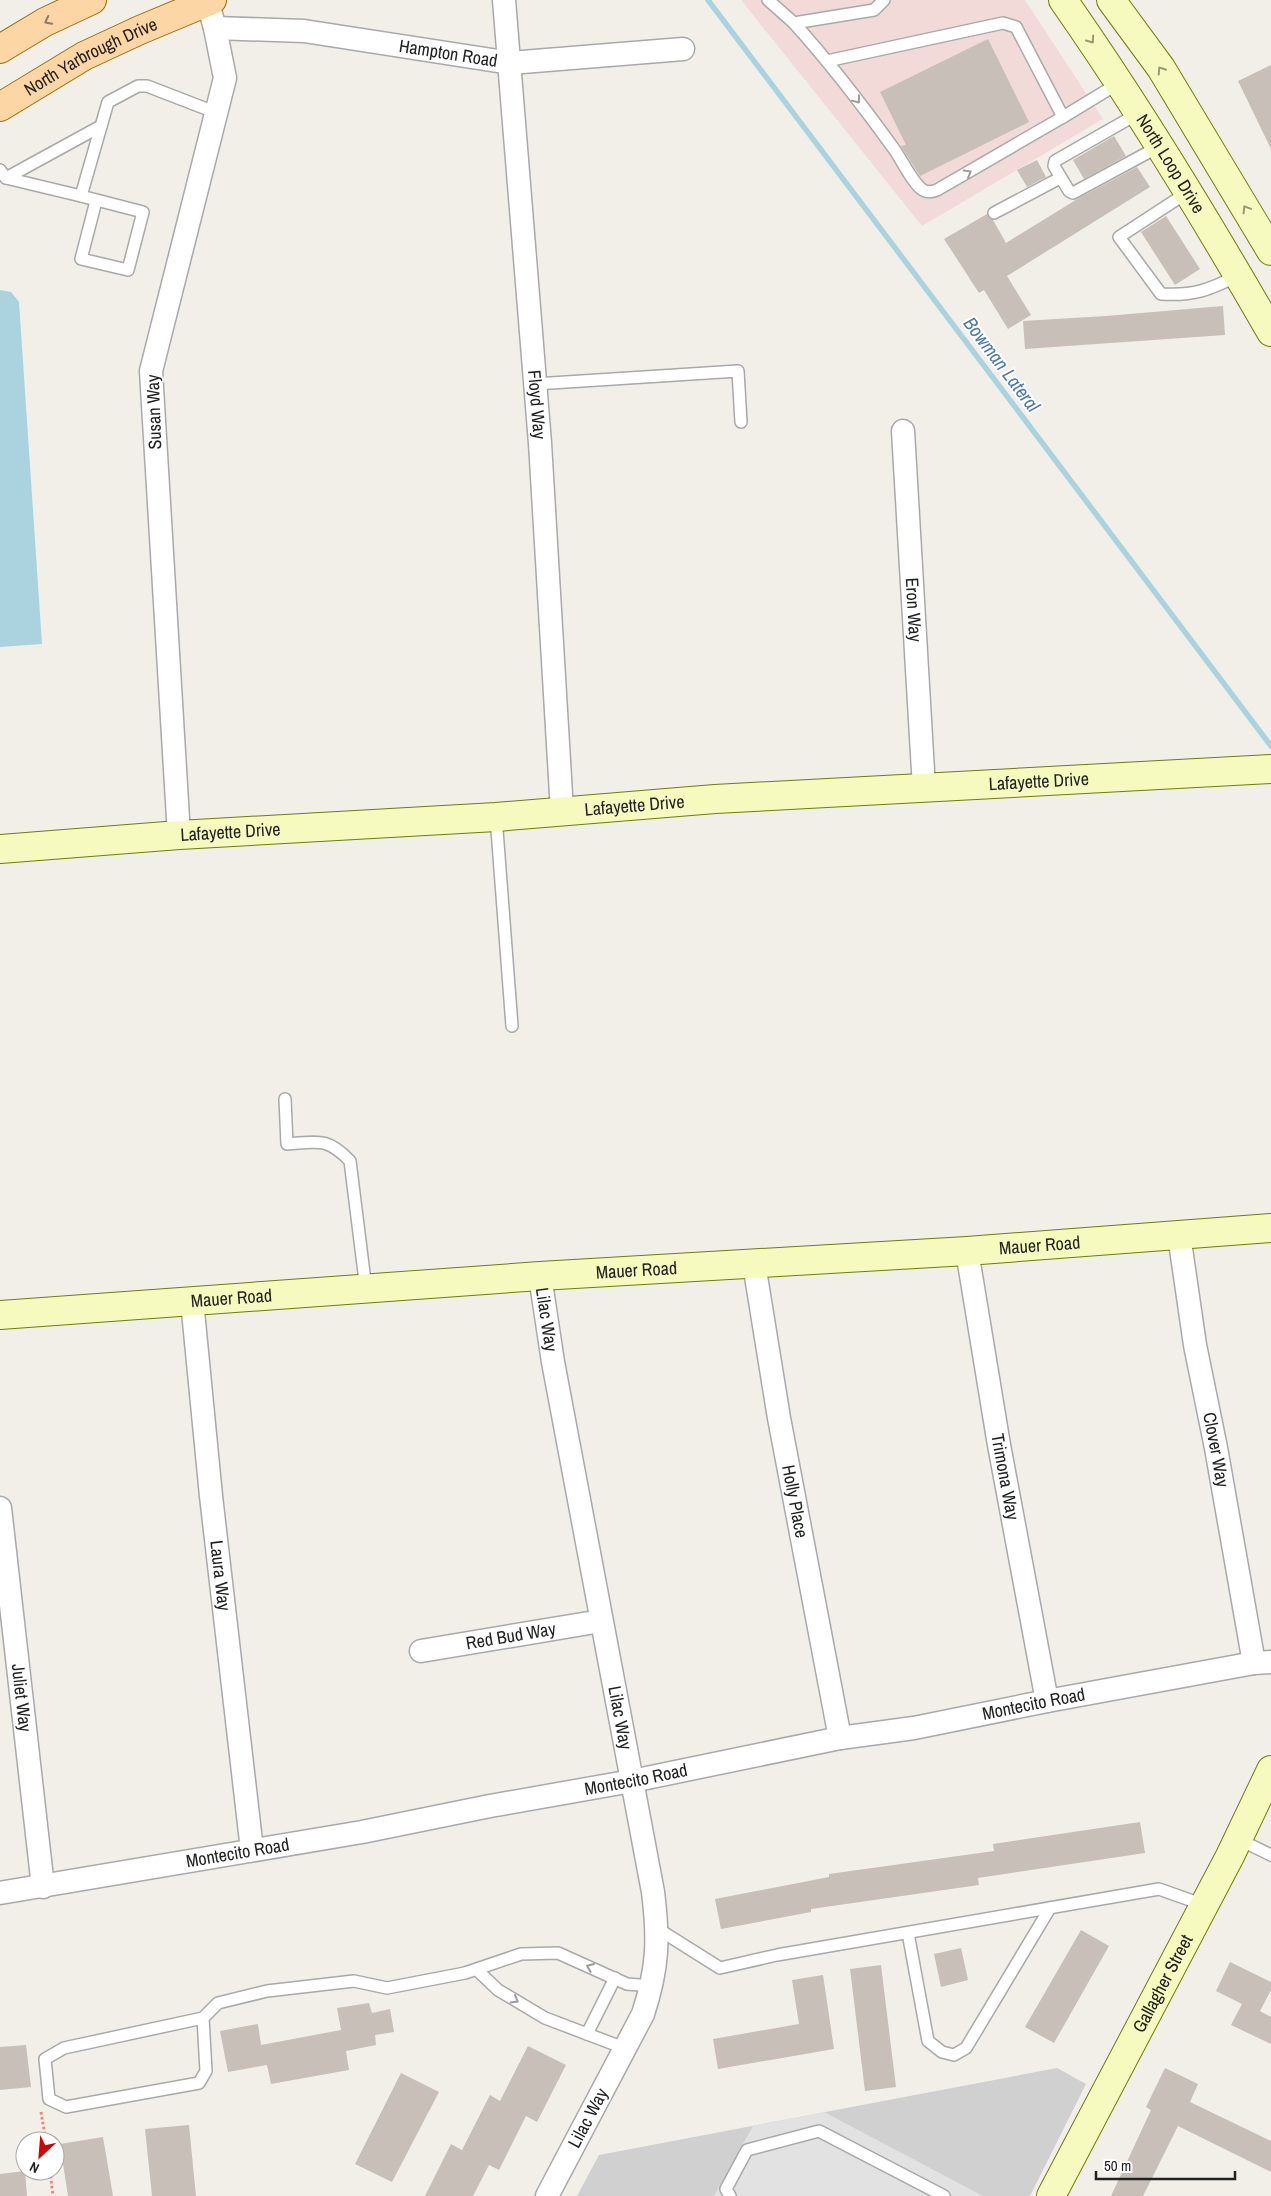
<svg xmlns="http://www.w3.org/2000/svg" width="1271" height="2196" font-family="'Archivo Narrow',sans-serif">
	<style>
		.commercial { fill: #f2dad9 }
		.religious { fill: #d0d0d0 }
		.parking { fill: #e2e2e2 }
		.water { fill: #aad3df }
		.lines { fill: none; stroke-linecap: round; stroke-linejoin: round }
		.stream { stroke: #aad3df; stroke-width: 5.5 }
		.building { fill: #c7bfb8 }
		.lane-casing { stroke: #a9a9a9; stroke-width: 14 }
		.street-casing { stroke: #a9a9a9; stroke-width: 25 }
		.secondary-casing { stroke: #707d05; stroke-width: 30 }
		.primary-casing { stroke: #a06b00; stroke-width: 30 }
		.path { stroke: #fa8072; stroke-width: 3; stroke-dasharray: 2.5 2.5; stroke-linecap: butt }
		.lane { stroke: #fff; stroke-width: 11 }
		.street { stroke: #fff; stroke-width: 22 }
		.secondary { stroke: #f7fabf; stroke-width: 28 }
		.primary { stroke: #fcd6a4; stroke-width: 28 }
		.oneway { stroke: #8f7c63 }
		.oneway2 { stroke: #979978 }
		.oneway3 { stroke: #9c9c9c }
		.labels { text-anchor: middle; stroke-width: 4; stroke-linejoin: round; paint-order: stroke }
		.street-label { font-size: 18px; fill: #222; stroke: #fff }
		.water-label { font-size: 19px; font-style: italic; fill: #4a7aab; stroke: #fff }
	</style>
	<rect width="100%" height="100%" fill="#f2efe9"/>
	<!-- commercial -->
	<polygon class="commercial" points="741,0 1025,0 1103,119 922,226"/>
	<!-- religious -->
	<polygon class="religious" points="1057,2068 1086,2084 1030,2196 577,2196 599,2155"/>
	<!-- parking -->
	<polygon class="parking" points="824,2112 983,2196 714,2196 753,2126"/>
	<!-- water -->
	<polygon class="water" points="0,290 11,292 19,302 42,644 0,647"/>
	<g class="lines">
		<!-- stream -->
		<polyline class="stream" points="708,0 1271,746"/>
	</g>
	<!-- building -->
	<g class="building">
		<polygon points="988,39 1029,122 920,176 901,146 906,145 880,92"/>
		<polygon points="1271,65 1271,149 1238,81"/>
		<polygon points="1114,136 1126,156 1084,179 1073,160"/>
		<polygon points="1037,160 1046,177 1027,187 1017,170"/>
		<polygon points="1137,167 1150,187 1007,276 1031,315 1008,329 984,290 979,293 944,239 987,214 993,220 1006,243 1079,198"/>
		<polygon points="1166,216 1200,269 1175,285 1141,232"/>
		<polygon points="1223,306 1225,335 1025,349 1023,321 1106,316"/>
		<polygon points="1140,1822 1145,1853 978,1878 979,1885 811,1909 811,1912 721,1929 715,1899 829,1877 829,1874 994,1851 993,1844"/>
		<polygon points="1081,1930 1109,1946 1054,2043 1025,2027"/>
		<polygon points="961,1948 968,1980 941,1987 934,1954"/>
		<polygon points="1230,1962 1271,1982 1271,1990 1260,2011 1271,2017 1271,2044 1231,2025 1242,2004 1216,1991"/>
		<polygon points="881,1965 896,2087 865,2091 850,1969"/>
		<polygon points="823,1975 834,2049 718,2069 713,2039 799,2024 792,1980"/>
		<polygon points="369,2003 372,2013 390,2009 394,2032 375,2035 376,2045 346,2051 349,2070 271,2084 267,2065 228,2072 220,2031 258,2024 261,2045 341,2030 337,2008"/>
		<polygon points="26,2045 31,2087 0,2090 0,2047"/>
		<polygon points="528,2046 566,2065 537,2122 526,2116 499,2170 489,2165 473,2196 425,2196 451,2144 462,2150 490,2095 500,2101"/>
		<polygon points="1165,2068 1198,2084 1190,2102 1271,2141 1271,2172 1178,2126 1143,2196 1111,2196 1151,2110 1146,2107"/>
		<polygon points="401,2073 439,2092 392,2182 355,2164"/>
		<polygon points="189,2125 196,2196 152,2196 145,2129"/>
		<polygon points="103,2137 113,2196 68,2196 60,2144"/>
		<polygon points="25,2171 27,2196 0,2196 0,2174"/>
	</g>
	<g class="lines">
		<defs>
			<g id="lane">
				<polyline points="768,0 794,23 874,10 884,0"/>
				<path d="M794 23C830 63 863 106 894 149 902 160 913 184 923 190 928 193 932 192 937 190L1063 117"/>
				<polyline points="827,61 1003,23 1016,27 1063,117 1119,83"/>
				<polyline points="1139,113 1055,161 1054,166 1069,191 1073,193 1160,146"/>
				<polyline points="0,170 6,178 81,196"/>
				<polyline points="6,178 101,126"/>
				<path d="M1188 192 1119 237 1161 294C1194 296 1209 290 1239 275"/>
				<polyline points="96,201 81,259 128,270 143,212 81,196 108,102 138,86 147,86 217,113"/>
				<polyline points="994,213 1060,178"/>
				<polyline points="535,384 738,371 741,422"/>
				<polyline points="496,817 512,1026"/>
				<path d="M285 1099 287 1144C318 1142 327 1137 350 1161L366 1289"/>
				<polyline points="1238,1839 1271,1855"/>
				<polyline points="658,1929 720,1968 777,1955 1159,1889 1204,1905"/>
				<polyline points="908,1933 928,2041 942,2052 954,2055 966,2048 1050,1908"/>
				<polyline points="477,1970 498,1990 545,2018 624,2048"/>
				<polyline points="203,2018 206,2071 199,2083 66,2107 49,2099 45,2059 64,2048 203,2018 218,2003 267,1991 354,1981 387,1988 465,1973 521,1954 558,1953 627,1984 652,1986"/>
				<polyline points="587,2034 615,1978"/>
				<polyline points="730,2196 726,2189 747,2150 819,2131 944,2196"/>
			</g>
			<g id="street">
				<path id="s1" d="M504 0 540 443 562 811"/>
				<path id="s2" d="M215 28 304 31 510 63 683 49"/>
				<path id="s3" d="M903 431 924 788"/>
				<polyline points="179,835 151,371 225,78 215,28 207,0"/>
				<path id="s4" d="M1179 1235 1195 1345 1216 1448 1254 1663"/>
				<path id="s5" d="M967 1251 999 1445 1047 1701"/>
				<path id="s6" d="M754 1264 779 1418 840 1738"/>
				<path id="s7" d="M540 1276 553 1362 653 1892C659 1940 658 1968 643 2014L547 2196"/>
				<path id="s8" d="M192 1301 211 1496 252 1850"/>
				<path id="s9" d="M0 1508 43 1887"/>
				<path id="s10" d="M421 1651 601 1621"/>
				<path id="s11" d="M0 1893 362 1832 490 1806 632 1781 840 1738 914 1728 1047 1701 1254 1663 1271 1662"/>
			</g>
			<g id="secondary">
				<path id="s12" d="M1063 0C1138 107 1206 219 1271 332"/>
				<polyline points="1111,0 1161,68 1271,251"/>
				<path id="s13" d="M0 849 179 835 496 817 715 799 1271 769"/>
				<path id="s14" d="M0 1315 540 1276 967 1251 1271 1228"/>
				<path id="s15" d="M1051 2196 1230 1856 1271 1770"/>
			</g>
			<g id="primary">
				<polyline points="0,49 45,22 92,0"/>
				<path id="s16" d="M0 107 84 56 140 30 212 0"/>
			</g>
		</defs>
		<!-- lane casing -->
		<use href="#lane" class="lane-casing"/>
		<!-- street casing -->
		<use href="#street" class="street-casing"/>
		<!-- secondary casing -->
		<use href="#secondary" class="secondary-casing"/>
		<!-- primary casing -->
		<use href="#primary" class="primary-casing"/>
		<!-- path -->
		<g class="path">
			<polyline points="41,2112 46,2141"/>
			<polyline points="50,2171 53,2196"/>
		</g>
		<!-- lane -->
		<use href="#lane" class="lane"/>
		<!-- street -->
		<use href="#street" class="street"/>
		<!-- secondary -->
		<use href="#secondary" class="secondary"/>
		<!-- primary -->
		<use href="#primary" class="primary"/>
	</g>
	<!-- one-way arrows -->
	<defs><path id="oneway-chevron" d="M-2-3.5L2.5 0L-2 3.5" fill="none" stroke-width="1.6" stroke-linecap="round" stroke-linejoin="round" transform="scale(1.25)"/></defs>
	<use class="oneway" href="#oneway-chevron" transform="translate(48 21) rotate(153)"/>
	<g class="oneway2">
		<use href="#oneway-chevron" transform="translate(1091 40) rotate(55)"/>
		<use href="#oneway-chevron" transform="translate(1161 70) rotate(-123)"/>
		<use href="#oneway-chevron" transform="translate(1246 209) rotate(-121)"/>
	</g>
	<g class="oneway3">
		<use href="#oneway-chevron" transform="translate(857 100) rotate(53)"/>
		<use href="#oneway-chevron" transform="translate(968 173) rotate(-30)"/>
		<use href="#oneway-chevron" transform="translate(590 1967) rotate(-156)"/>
		<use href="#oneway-chevron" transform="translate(515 2000) rotate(30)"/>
	</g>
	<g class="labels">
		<!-- street labels -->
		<g class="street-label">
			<text dy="6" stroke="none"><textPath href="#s2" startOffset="235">Hampton Road</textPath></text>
			<text dy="6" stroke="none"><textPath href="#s16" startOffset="104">North Yarbrough Drive</textPath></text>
			<text dy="6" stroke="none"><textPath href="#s12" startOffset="196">North Loop Drive</textPath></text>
			<text dy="6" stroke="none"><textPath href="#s1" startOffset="406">Floyd Way</textPath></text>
			<text transform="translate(154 412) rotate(-92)" y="6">Susan Way</text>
			<text dy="6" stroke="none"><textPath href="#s3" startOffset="179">Eron Way</textPath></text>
			<text dy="6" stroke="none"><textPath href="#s13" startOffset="1041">Lafayette Drive</textPath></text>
			<text dy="6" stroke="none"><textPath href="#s13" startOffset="636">Lafayette Drive</textPath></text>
			<text dy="6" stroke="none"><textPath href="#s13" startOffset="231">Lafayette Drive</textPath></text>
			<text dy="6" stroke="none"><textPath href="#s14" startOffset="1042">Mauer Road</textPath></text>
			<text dy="6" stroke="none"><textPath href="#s14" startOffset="638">Mauer Road</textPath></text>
			<text dy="6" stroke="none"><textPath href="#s14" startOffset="232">Mauer Road</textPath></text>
			<text dy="6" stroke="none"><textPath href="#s7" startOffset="44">Lilac Way</textPath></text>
			<text dy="6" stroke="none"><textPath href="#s4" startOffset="218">Clover Way</textPath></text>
			<text dy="6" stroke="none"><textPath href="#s5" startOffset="229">Trimona Way</textPath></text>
			<text dy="6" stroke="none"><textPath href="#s6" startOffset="241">Holly Place</textPath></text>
			<text dy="6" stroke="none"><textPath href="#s8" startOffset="276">Laura Way</textPath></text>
			<text dy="6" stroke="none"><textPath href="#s10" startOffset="91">Red Bud Way</textPath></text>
			<text dy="6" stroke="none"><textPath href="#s9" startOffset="191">Juliet Way</textPath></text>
			<text dy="6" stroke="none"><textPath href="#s11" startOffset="1051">Montecito Road</textPath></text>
			<text dy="6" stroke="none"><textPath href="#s7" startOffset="449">Lilac Way</textPath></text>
			<text dy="6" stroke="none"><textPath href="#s11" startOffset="646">Montecito Road</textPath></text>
			<text dy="6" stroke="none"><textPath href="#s11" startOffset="241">Montecito Road</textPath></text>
			<text dy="6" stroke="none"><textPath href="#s15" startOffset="240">Gallagher Street</textPath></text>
			<text transform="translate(588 2118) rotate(-62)" y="6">Lilac Way</text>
		</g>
		<!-- water labels -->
		<g class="water-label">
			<text transform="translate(1002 364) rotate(53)" y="7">Bowman Lateral</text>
		</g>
	</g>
	<!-- north arrow -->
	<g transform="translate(40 2156) rotate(206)"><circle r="24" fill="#ffffff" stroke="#a7a7a7"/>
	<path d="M0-4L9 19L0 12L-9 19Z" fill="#d40000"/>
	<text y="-8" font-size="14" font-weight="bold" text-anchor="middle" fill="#222222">N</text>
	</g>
	<!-- scale -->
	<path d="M1096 2171v8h139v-8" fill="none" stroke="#222222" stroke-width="2.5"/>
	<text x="1104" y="2171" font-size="15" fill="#222222" stroke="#ffffff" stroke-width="4" paint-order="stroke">50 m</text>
</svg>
